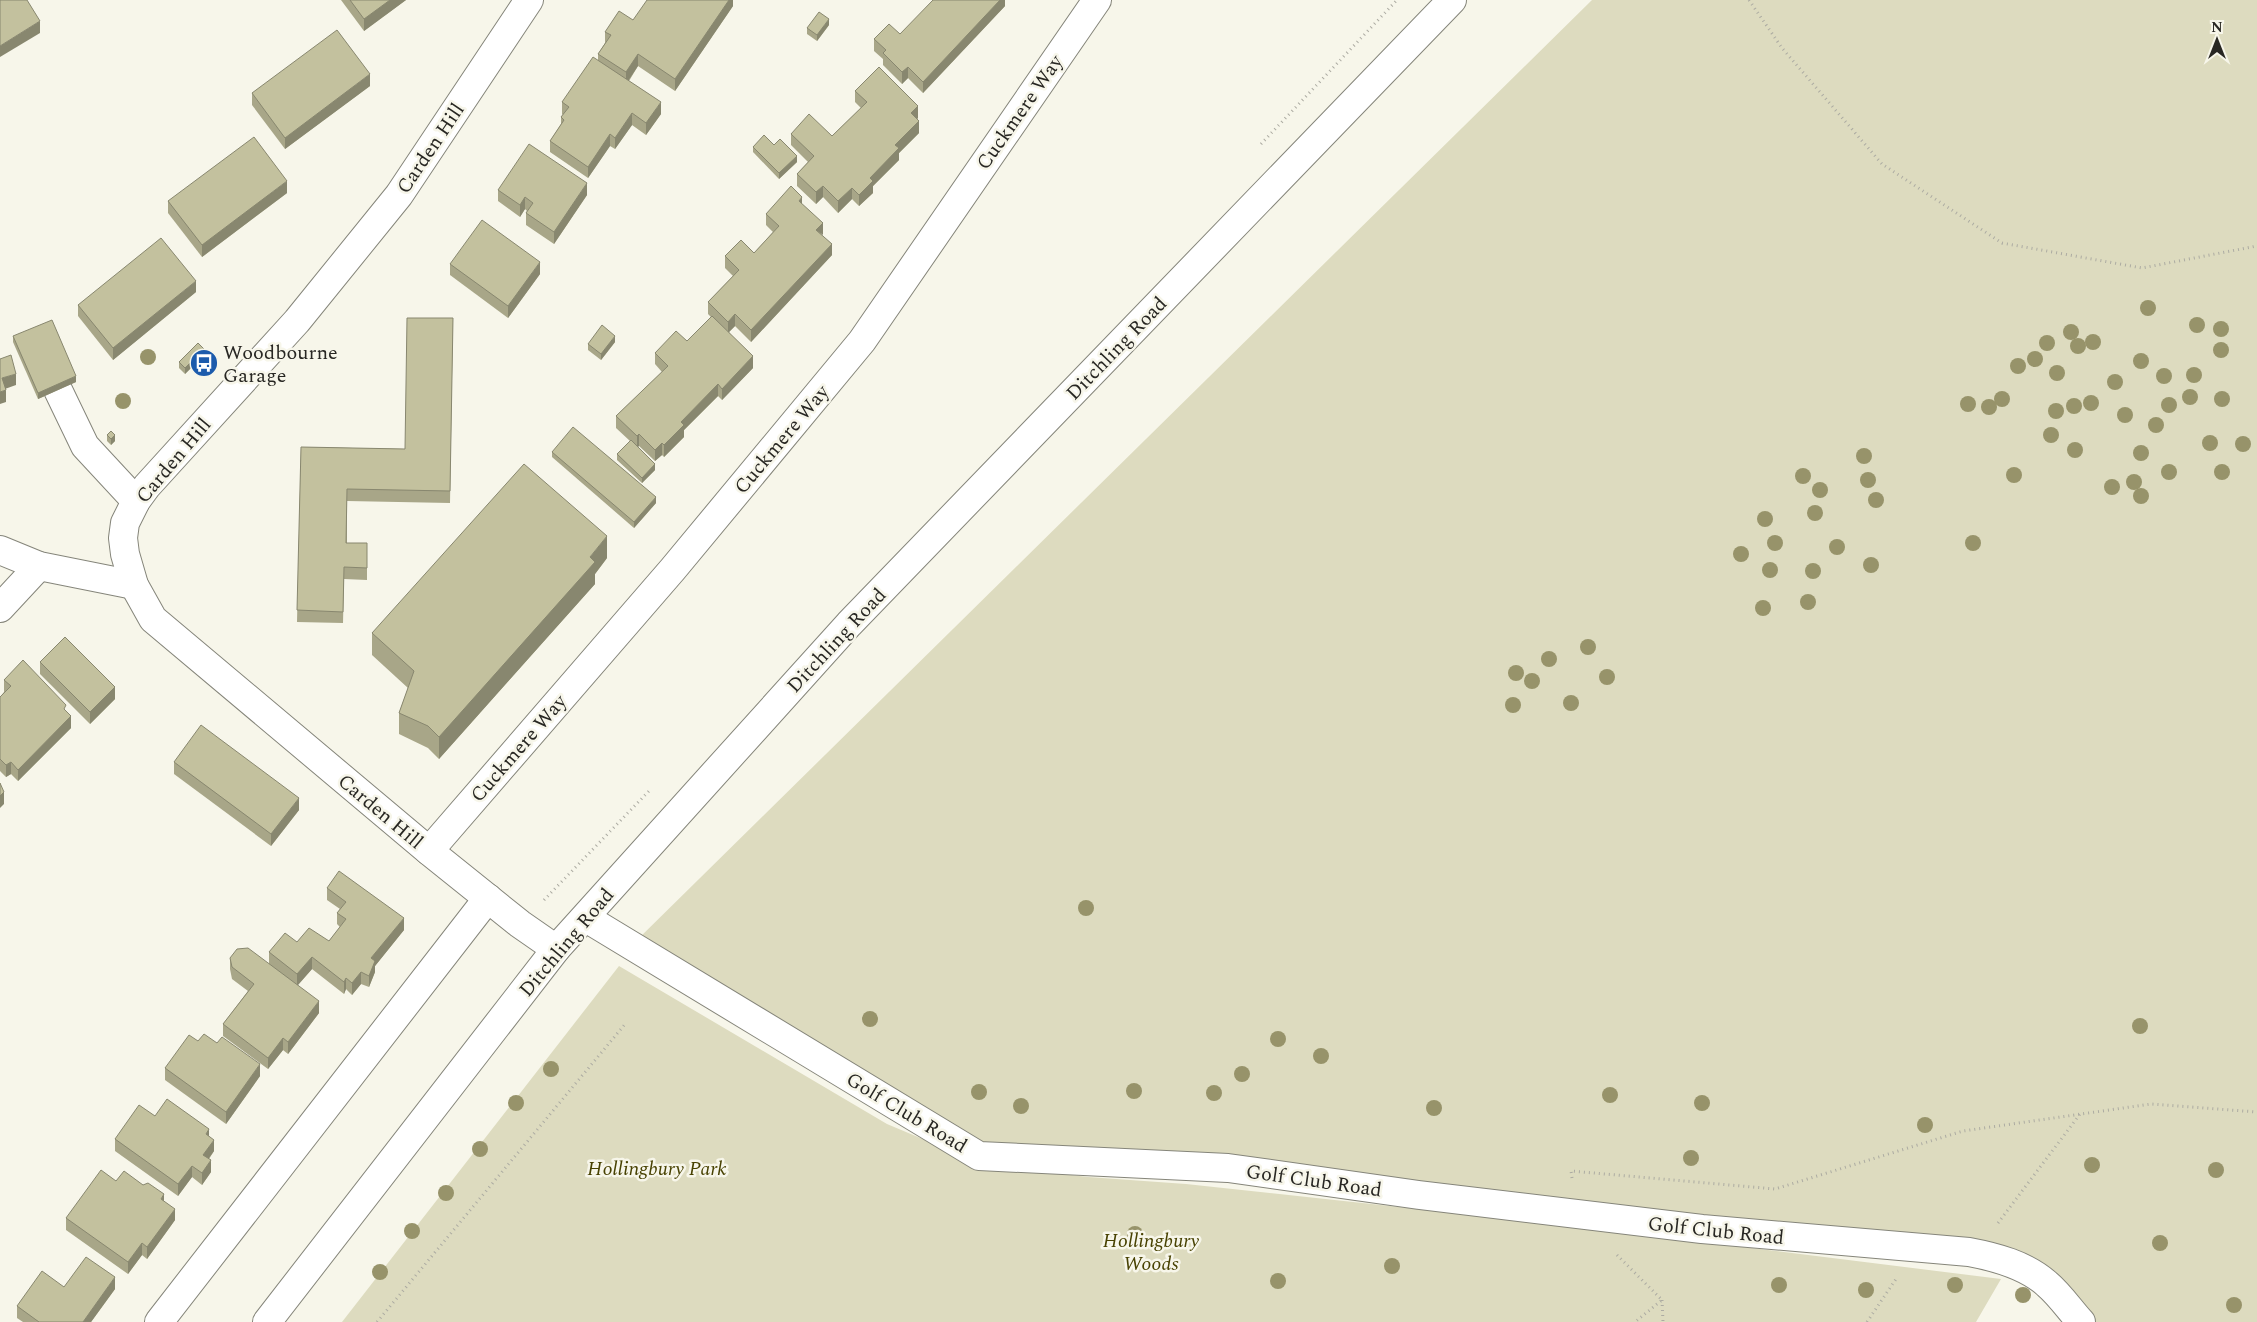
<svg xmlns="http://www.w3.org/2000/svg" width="2257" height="1322" font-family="Spectral,serif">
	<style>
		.green { fill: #dddbbf }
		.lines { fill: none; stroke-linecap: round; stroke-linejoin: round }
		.minor-casing { stroke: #85857a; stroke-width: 30 }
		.path { stroke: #acaba2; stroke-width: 3; stroke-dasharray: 1 4; stroke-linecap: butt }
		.minor { stroke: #fff; stroke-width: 28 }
		.tree { fill: #97936a }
		.wall { fill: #a8a688 }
		.shaded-wall { fill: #88876f }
		.building { fill: #c3c19e; stroke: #88876f }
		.labels { text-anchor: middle; stroke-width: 5; stroke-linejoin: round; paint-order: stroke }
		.street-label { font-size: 20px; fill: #282723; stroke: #f7f6ea }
		.poi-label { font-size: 20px; fill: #282723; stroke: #f7f6ea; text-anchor: start }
		.park-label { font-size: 20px; font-style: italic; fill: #484202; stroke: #f7f6ea }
	</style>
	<rect width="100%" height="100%" fill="#f7f6ea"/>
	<!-- green -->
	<g class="green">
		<polygon points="1592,0 2257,0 2257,1322 2090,1322 2039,1260 1922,1244 978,1146 634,943"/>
		<polygon points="619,966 887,1124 982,1164 1088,1177 1186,1184 1575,1226 2001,1279 1976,1322 342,1322"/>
	</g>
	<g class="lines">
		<defs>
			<g id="minor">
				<polyline points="529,0 399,195 297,321 147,486 136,501 125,523 123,538 125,554 134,585 153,619 429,851 520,924 556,949"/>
				<polyline points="58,390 85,446 136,501"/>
				<polyline points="0,550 39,566 134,585"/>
				<polyline points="0,608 39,566"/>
				<polyline points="429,851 673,569 862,341 1097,0"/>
				<path d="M586 918 979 1156 1228 1168 1419 1195 1702 1229 1969 1252C1996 1257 2026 1265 2047 1284 2060 1295 2070 1310 2081 1322"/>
				<polyline points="159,1322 488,898"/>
				<polyline points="267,1322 556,949 849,624 1452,0"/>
			</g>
		</defs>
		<!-- minor casing -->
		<use href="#minor" class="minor-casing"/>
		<!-- path -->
		<g class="path">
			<polyline points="1749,0 1782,48 1882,164 2002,243 2142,268 2257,246"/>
			<polyline points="1261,144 1397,0"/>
			<polyline points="544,900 649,791"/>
			<polyline points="1572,1178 1571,1171 1775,1189 1963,1131 2151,1104 2257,1112"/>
			<polyline points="1998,1223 2080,1114"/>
			<polyline points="1617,1255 1662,1300 1635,1322"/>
			<polyline points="1662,1300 1663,1322"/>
			<polyline points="377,1322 626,1023"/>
			<polyline points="1867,1322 1896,1279"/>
		</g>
		<!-- minor -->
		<use href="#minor" class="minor"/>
	</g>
	<!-- trees -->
	<g class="tree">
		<circle cx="2148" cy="308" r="8"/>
		<circle cx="2197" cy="325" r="8"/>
		<circle cx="2221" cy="329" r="8"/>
		<circle cx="2071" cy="332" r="8"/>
		<circle cx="2093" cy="342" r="8"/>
		<circle cx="2047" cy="343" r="8"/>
		<circle cx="2078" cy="346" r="8"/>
		<circle cx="2221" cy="350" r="8"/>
		<circle cx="148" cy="357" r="8"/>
		<circle cx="2035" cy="359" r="8"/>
		<circle cx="2141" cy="361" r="8"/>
		<circle cx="2018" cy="366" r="8"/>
		<circle cx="2057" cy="373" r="8"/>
		<circle cx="2194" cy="375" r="8"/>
		<circle cx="2164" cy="376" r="8"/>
		<circle cx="2115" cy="382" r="8"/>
		<circle cx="2190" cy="397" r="8"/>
		<circle cx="2002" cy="399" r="8"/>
		<circle cx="2222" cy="399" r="8"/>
		<circle cx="123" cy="401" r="8"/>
		<circle cx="2091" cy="403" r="8"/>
		<circle cx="1968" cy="404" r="8"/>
		<circle cx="2169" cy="405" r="8"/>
		<circle cx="2074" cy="406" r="8"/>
		<circle cx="1989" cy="407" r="8"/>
		<circle cx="2056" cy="411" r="8"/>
		<circle cx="2125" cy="415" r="8"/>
		<circle cx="2156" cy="425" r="8"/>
		<circle cx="2051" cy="435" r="8"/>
		<circle cx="2210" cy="443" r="8"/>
		<circle cx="2243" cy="444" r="8"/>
		<circle cx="2075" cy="450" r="8"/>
		<circle cx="2141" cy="453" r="8"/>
		<circle cx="1864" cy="456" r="8"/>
		<circle cx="2169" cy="472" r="8"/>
		<circle cx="2222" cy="472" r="8"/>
		<circle cx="2014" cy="475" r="8"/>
		<circle cx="1803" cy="476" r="8"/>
		<circle cx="1868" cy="480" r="8"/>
		<circle cx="2134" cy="482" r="8"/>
		<circle cx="2112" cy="487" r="8"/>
		<circle cx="1820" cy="490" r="8"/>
		<circle cx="2141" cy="496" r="8"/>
		<circle cx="1876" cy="500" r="8"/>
		<circle cx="1815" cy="513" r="8"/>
		<circle cx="1765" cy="519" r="8"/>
		<circle cx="1775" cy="543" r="8"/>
		<circle cx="1973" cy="543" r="8"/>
		<circle cx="1837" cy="547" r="8"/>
		<circle cx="1741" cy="554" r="8"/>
		<circle cx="1871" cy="565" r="8"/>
		<circle cx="1770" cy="570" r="8"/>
		<circle cx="1813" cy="571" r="8"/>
		<circle cx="1808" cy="602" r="8"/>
		<circle cx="1763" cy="608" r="8"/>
		<circle cx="1588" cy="647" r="8"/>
		<circle cx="1549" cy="659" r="8"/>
		<circle cx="1516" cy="673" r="8"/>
		<circle cx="1607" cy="677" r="8"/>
		<circle cx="1532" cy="681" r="8"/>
		<circle cx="1571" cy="703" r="8"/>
		<circle cx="1513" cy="705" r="8"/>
		<circle cx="1086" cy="908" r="8"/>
		<circle cx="870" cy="1019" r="8"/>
		<circle cx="2140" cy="1026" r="8"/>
		<circle cx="1278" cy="1039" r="8"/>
		<circle cx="1321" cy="1056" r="8"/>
		<circle cx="551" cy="1069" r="8"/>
		<circle cx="1242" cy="1074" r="8"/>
		<circle cx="1134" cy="1091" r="8"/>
		<circle cx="979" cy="1092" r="8"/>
		<circle cx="1214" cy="1093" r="8"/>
		<circle cx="1610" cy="1095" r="8"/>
		<circle cx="516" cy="1103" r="8"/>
		<circle cx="1702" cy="1103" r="8"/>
		<circle cx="1021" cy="1106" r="8"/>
		<circle cx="1434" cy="1108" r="8"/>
		<circle cx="1925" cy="1125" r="8"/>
		<circle cx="480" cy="1149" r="8"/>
		<circle cx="1691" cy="1158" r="8"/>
		<circle cx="2092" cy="1165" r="8"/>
		<circle cx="2216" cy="1170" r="8"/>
		<circle cx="446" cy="1193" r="8"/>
		<circle cx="412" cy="1231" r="8"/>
		<circle cx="1135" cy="1234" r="8"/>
		<circle cx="2160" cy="1243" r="8"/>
		<circle cx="1392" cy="1266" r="8"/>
		<circle cx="380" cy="1272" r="8"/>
		<circle cx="1278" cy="1281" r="8"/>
		<circle cx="1779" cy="1285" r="8"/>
		<circle cx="1955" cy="1285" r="8"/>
		<circle cx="1866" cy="1290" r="8"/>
		<circle cx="2023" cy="1295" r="8"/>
		<circle cx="2234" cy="1305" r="8"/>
	</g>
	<!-- wall -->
	<g class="wall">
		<polygon points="341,0 406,0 364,31"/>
		<polygon points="733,0 733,6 675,91 638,66 629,81 661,114 646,135 632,125 615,149 610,146 588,178 550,152 550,141 561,124 561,117 563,115 562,114 562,102 598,60 598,54 605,43 605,32 633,20"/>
		<polygon points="1005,0 1005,6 923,93 908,78 902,84 883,65 883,59 874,51 874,39 900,34"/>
		<polygon points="829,25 817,41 807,34 807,28"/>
		<polygon points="370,86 285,149 252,105 252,93"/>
		<polygon points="855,91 918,118 917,119 919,133 899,153 899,160 873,186 873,193 859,206 852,199 838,213 823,197 816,204 797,186 797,174 808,162 791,145 791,134 832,136 861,108 855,102"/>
		<polygon points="753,147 797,162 779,179 753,152"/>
		<polygon points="498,190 587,195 554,244 526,225 526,213 527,211 525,209 520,217 498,201"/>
		<polygon points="287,193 202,257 168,213 168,201"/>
		<polygon points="802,205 822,235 832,255 751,342 735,326 729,332 753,368 722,400 718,396 684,430 684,437 664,457 662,455 655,461 639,446 637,447 655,470 642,483 617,460 617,454 630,441 616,428 616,416 662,372 655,364 655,353 687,341 711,317 708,314 708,302 733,276 725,268 725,256 754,253 773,232 766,225 766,214"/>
		<polygon points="450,264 540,274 508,318 450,275"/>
		<polygon points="196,292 113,360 78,316 78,305"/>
		<polygon points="453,318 450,503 347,501 347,543 367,543 367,580 344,579 343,623 297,622 301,447 405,449"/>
		<polygon points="13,336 76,382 38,399 13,342"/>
		<polygon points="615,342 601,360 588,350 588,344"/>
		<polygon points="204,355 185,374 179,368 179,362"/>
		<polygon points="107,435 115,441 111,445 107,441"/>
		<polygon points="552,452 656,503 634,528 552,457"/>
		<polygon points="607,558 595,574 595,584 439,759 428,748 399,734 399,713 408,688 372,655 372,633"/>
		<polygon points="40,662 115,699 90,724 40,674"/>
		<polygon points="4,680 66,711 71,728 18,781 11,774 6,777 0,771 0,697 4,692"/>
		<polygon points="174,762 299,810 271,846 174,774"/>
		<polygon points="327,888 404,930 375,966 375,972 369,987 361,984 352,995 346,989 344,994 312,969 298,985 319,1013 288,1054 283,1050 268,1069 223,1036 223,1024 248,991 232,979 230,969 230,958 269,964 269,952 297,942 329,941 340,927 337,924 337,913 340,909 327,900"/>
		<polygon points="198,1041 260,1076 226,1124 165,1080 165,1068"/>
		<polygon points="155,1116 209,1136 214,1151 209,1159 211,1172 202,1185 192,1177 178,1196 115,1151 115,1139"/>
		<polygon points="164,1201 175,1220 147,1259 142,1255 128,1274 66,1230 66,1218"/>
		<polygon points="64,1287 115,1289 91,1322 23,1322 17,1318 17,1306"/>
	</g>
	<!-- shaded-wall -->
	<g class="shaded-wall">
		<polygon points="390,0 406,0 364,31 364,19"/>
		<polygon points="729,0 733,0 733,6 675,91 675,79"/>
		<polygon points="1000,0 1005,0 1005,6 923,93 923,82"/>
		<polygon points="829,19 829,25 817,41 817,35"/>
		<polygon points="40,21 40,33 0,57 0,46"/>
		<polygon points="638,54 638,66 626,84 626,72"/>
		<polygon points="908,67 908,78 902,84 902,72"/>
		<polygon points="370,74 370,86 285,149 285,138"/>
		<polygon points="661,102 661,114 646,135 646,123"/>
		<polygon points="918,106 918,118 911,125 911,113"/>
		<polygon points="632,113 632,125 615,149 615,138"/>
		<polygon points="919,121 919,133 899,153 899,160 873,186 873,193 859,206 859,195 870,178 895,145"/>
		<polygon points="610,134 610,146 588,178 588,167"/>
		<polygon points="797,156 797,162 779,179 779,173"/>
		<polygon points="287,181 287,193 202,257 202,245"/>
		<polygon points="587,183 587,195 554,244 554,232"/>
		<polygon points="823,186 823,197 816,204 816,192"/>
		<polygon points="852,188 852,199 838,213 838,201"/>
		<polygon points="525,197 525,209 520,217 520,205"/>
		<polygon points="802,197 802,209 799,201"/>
		<polygon points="823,223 823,235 816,230"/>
		<polygon points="832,244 832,255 751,342 751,330"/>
		<polygon points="540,262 540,274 508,318 508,306"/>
		<polygon points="196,281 196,292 113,360 113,348"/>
		<polygon points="735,314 735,326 728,333 728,322"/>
		<polygon points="615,336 615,342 601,360 601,354"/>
		<polygon points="204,349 204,355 185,374 185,368"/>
		<polygon points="753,356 753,368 722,400 722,389"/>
		<polygon points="16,374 16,385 2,390 2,378"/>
		<polygon points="76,376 76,382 38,399 38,393"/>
		<polygon points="718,384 718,396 684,430 684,437 664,457 664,445 681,422"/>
		<polygon points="6,390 6,402 0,404 0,392"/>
		<polygon points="639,434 639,446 637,448 637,436"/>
		<polygon points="115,435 115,441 111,445 111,439"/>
		<polygon points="662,443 662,455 655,461 655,450"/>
		<polygon points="655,464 655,470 642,483 642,478"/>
		<polygon points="656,497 656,503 634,528 634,522"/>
		<polygon points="607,536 607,558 595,574 595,584 439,759 439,737 590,557"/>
		<polygon points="115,687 115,699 90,724 90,712"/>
		<polygon points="71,716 71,728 18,781 18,770"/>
		<polygon points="11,762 11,774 6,777 6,765"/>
		<polygon points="4,792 4,804 0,808 0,796"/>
		<polygon points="299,798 299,810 271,846 271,834"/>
		<polygon points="404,918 404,930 375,966 375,972 369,987 369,976 371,958"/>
		<polygon points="312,957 312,969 297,986 297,974"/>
		<polygon points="361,972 361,984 352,995 352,983"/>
		<polygon points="346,978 346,989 344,994 344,982"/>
		<polygon points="319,1001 319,1013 288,1054 288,1042"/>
		<polygon points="283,1038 283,1050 268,1069 268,1058"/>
		<polygon points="260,1064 260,1076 226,1124 226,1112"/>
		<polygon points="209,1129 209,1141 206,1134"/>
		<polygon points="214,1140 214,1151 203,1166 203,1155"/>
		<polygon points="211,1160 211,1172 202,1185 202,1173"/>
		<polygon points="192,1166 192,1177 178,1196 178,1184"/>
		<polygon points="164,1194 164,1206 161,1199"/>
		<polygon points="175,1209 175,1220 147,1259 147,1247"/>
		<polygon points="142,1243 142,1255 128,1274 128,1262"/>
		<polygon points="115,1277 115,1289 91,1322 83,1322"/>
	</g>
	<!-- building -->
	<g class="building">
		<polygon points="0,0 27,0 40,21 0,46"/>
		<polygon points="350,0 390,0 364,19"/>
		<polygon points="647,0 729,0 675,79 638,54 626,72 598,54 611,35 605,32 619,11 633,20"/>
		<polygon points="933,0 1000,0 923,82 908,67 902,72 883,53 886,50 874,39 889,24 900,34"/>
		<polygon points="819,12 829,19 817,35 807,28"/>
		<polygon points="337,30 370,74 285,138 252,93"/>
		<polygon points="593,57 661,102 646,123 632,113 615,138 610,134 588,167 550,141 564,120 561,117 569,107 562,102"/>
		<polygon points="879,67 918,106 911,113 919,121 895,145 899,148 870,178 873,181 859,195 852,188 838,201 823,186 816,192 797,174 814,156 791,134 809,114 832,136 867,102 855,91"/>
		<polygon points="764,135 774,145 780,139 797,156 779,173 753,147"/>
		<polygon points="254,137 287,181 202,245 168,201"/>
		<polygon points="529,144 587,183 554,232 526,213 533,203 525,197 520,205 498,190"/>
		<polygon points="791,186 802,197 799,201 823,223 816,230 832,244 751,330 735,314 728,322 708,302 739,270 725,256 741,240 754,253 779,226 766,214"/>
		<polygon points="482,220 540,262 508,306 450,264"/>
		<polygon points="161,238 196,281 113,348 78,305"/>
		<polygon points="712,316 753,356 722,389 718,384 681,422 684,425 664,445 662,443 655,450 639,434 637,436 616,416 668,366 655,353 676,331 687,341"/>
		<polygon points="407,318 453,318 450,491 347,489 346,543 367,543 367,568 344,567 343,612 297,610 301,447 405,449"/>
		<polygon points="52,320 76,376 38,393 13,336"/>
		<polygon points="602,325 615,336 601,354 588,344"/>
		<polygon points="198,343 204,349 185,368 179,362"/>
		<polygon points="11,355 16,374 2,378 6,390 0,392 0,359"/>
		<polygon points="573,427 656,497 634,522 552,452"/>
		<polygon points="111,431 115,435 111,439 107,435"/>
		<polygon points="631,440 655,464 642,478 617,454"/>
		<polygon points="524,464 607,536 590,557 595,562 439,737 428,726 399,713 414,671 372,633"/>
		<polygon points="65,637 115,687 90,712 40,662"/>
		<polygon points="23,660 66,705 64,709 71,716 18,770 11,762 6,765 0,759 0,697 11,686 4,680"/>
		<polygon points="201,725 299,798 271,834 174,762"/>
		<polygon points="0,783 4,792 0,796"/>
		<polygon points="339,871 404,918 371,958 375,961 369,976 361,972 352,983 346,978 344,982 312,957 297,974 269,952 285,933 297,942 309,928 329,941 346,919 337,913 346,902 327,888"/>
		<polygon points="248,948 319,1001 288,1042 283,1038 268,1058 223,1024 254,984 232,967 230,958 237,949"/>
		<polygon points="204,1034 217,1043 222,1037 260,1064 226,1112 165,1068 189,1035 198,1041"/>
		<polygon points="167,1099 209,1129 206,1134 214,1140 203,1155 211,1160 202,1173 192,1166 178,1184 115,1139 139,1105 155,1116"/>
		<polygon points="101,1170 116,1181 124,1171 143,1185 148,1183 164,1194 161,1199 175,1209 147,1247 142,1243 128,1262 66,1218"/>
		<polygon points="86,1257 115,1277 83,1322 39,1322 17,1306 42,1271 64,1287"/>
	</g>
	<!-- icons -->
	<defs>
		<symbol id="bus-disc" viewBox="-11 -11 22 22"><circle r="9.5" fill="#1c5bac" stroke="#f7f6ea"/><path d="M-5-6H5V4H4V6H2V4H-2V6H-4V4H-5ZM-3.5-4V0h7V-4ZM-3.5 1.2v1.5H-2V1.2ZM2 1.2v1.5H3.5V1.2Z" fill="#fff"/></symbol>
	</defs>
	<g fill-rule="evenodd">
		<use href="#bus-disc" x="188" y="347" width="32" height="32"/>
	</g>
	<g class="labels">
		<!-- street labels -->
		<g class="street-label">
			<text transform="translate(1019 112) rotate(-55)" y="7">Cuckmere Way</text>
			<text transform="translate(430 148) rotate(-56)" y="7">Carden Hill</text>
			<text transform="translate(1116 348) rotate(-46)" y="7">Ditchling Road</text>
			<text transform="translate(781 439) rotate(-50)" y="7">Cuckmere Way</text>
			<text transform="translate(173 460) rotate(-50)" y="7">Carden Hill</text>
			<text transform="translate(836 640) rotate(-47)" y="7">Ditchling Road</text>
			<text transform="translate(518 748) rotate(-49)" y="7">Cuckmere Way</text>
			<text transform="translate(381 811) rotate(40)" y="7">Carden Hill</text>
			<text transform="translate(566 942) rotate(-50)" y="7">Ditchling Road</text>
			<text transform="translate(907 1112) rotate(31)" y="7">Golf Club Road</text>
			<text transform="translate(1314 1180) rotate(8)" y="7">Golf Club Road</text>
			<text transform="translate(1716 1230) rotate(6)" y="7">Golf Club Road</text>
		</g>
		<!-- poi labels -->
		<g class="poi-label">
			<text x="223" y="359">Woodbourne<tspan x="223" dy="23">Garage</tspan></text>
		</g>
		<!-- park labels -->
		<g class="park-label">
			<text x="657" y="1175">Hollingbury Park</text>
			<text x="1151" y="1247">Hollingbury<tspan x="1151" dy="23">Woods</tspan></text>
		</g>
	</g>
	<!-- north arrow -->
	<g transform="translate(2217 40)" stroke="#f7f6ea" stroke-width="4" paint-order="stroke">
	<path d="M0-4L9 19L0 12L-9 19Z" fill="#282723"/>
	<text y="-8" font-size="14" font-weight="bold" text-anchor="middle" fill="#282723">N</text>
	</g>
</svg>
